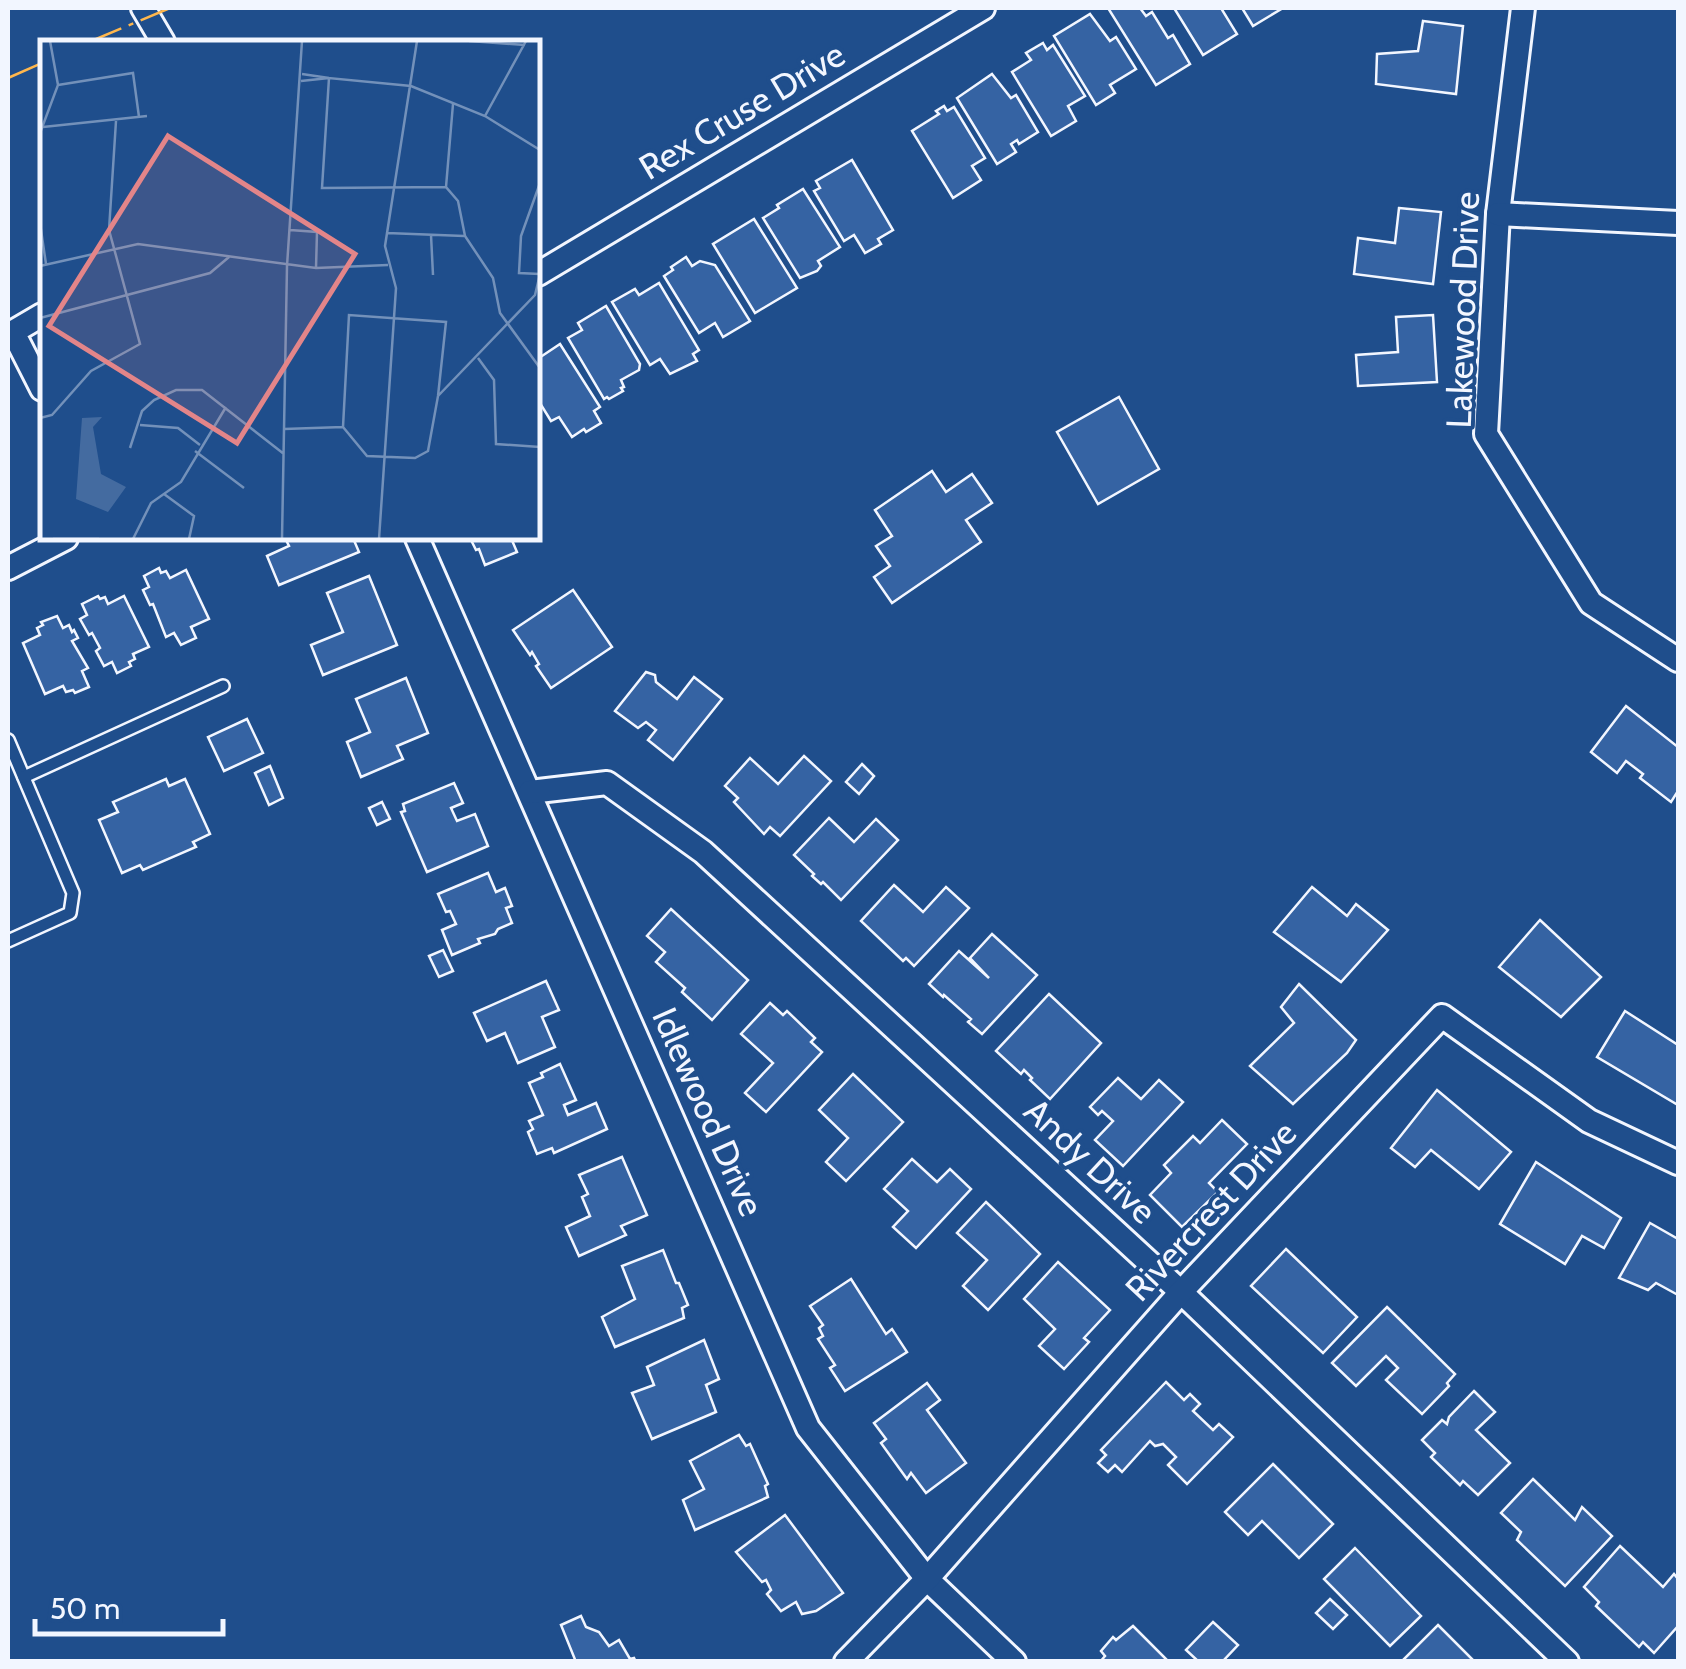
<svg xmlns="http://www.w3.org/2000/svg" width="1686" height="1669" font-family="Cabin,sans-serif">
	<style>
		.building { fill: #3563a3; stroke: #f2f6ff; stroke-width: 2.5 }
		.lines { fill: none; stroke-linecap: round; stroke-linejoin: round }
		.service-casing { stroke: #f2f6ff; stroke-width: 16 }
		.minor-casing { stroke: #f2f6ff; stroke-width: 28 }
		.service { stroke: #1f4e8c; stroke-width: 11 }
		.minor { stroke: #1f4e8c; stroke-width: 22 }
		.power { stroke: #ffb74d; stroke-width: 2.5; stroke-dasharray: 35 8 5 8; stroke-linecap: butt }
		.labels { text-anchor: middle; stroke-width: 8; stroke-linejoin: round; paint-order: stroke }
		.street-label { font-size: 35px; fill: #f2f6ff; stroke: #1f4e8c }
		.inset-road { fill: none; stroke: #7391ba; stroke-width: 2.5 }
		.view { fill: #e38589; fill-opacity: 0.15; stroke: #e38589; stroke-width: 5 }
		.inset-edge { fill: none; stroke: #f2f6ff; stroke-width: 5 }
	</style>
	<rect width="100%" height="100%" fill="#1f4e8c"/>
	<!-- building -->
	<g class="building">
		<polygon points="1108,8 1140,8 1146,16 1152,12 1168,38 1173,35 1190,64 1156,85"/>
		<polygon points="1174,8 1221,8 1237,34 1203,55"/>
		<polygon points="1242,8 1283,8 1253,26"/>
		<polygon points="1090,14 1110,41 1116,37 1136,69 1110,85 1115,93 1096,105 1054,36"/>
		<polygon points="1423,21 1463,26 1456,94 1376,84 1377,54 1418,51"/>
		<polygon points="1043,43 1047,50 1053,45 1085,96 1068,106 1076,121 1051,136 1012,72 1031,60 1026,53"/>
		<polygon points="992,74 1011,98 1016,95 1038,132 1019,144 1017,140 1011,144 1016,152 997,164 957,98"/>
		<polygon points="944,106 947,111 954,107 985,158 972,166 981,180 953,198 912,131 939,114 936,111"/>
		<polygon points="852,160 893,230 878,239 881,244 865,253 854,235 844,241 814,191 820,188 816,181"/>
		<polygon points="803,189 840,247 818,261 821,266 817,271 800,278 763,218 779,208 777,205"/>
		<polygon points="1399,208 1441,212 1433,284 1354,274 1358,238 1395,243"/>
		<polygon points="754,219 797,288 755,313 713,244"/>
		<polygon points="686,257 692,266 700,261 715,265 750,321 723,337 715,323 699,333 664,276 673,270 671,267"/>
		<polygon points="659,283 699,350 693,354 697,361 670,374 660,359 650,365 612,302 635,289 639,295"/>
		<polygon points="606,306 640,364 639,370 621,380 624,387 621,388 623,391 609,399 607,397 604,399 568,338 582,330 578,323"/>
		<polygon points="1433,315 1437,382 1358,386 1356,355 1398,352 1396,317"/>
		<polygon points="560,344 600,407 594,411 601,423 586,432 584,429 572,437 559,417 551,421 538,400 538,356 539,358"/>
		<polygon points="1119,397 1159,469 1098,504 1057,432"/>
		<polygon points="932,471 946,492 972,474 992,503 966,520 981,542 892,603 874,577 890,566 876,546 892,536 875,510"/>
		<polygon points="285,538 353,538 359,552 279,585 267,556 289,546"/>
		<polygon points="470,538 511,538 517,552 485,565 479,549 476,550"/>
		<polygon points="159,568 161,573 166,571 170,578 186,570 209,619 191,627 196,638 181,645 174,633 166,637 153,604 150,605 143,590 149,587 144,576"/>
		<polygon points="369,576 397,645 323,675 311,645 343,632 327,593"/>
		<polygon points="573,590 612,647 551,688 536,666 539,664 532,652 530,655 513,630"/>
		<polygon points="98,596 100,599 105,597 108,604 124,596 149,647 133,654 135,659 129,662 131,666 117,673 112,662 104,666 96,651 100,648 92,633 89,635 80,619 87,615 82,604"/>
		<polygon points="57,616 63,628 69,625 72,632 74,630 78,638 72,641 88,668 82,671 89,687 75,693 73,690 66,692 63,686 45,694 23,643 40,635 37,628 43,625 41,622"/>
		<polygon points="646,672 655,675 656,682 677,699 694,677 722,699 673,760 648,740 656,730 646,722 638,728 615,711"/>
		<polygon points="406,678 428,733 397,746 403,759 361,777 347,742 370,732 356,699"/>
		<polygon points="1626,706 1678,747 1678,791 1671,802 1640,778 1643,774 1626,761 1617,773 1591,752"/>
		<polygon points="247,719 263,753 224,771 208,737"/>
		<polygon points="804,756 831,781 780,836 770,827 764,834 734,802 738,798 725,786 750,758 778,784"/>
		<polygon points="862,764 874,776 859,794 846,782"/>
		<polygon points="270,766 283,798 269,805 255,773"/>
		<polygon points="166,779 169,786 185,779 210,834 193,842 196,847 143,870 140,865 122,873 99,820 118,812 113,802"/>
		<polygon points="454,783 463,803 451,808 457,821 475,814 488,846 427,872 401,812 405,811 403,804"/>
		<polygon points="382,802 390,819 377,825 369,808"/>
		<polygon points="829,818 854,842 876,819 898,840 841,900 823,882 821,884 812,876 814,874 794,855"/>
		<polygon points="488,873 496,892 505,888 512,906 506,908 512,923 498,929 495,934 478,939 480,943 452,955 442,930 456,924 450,911 446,912 438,894"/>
		<polygon points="894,885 923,912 946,887 969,908 914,966 906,958 903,961 861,921"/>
		<polygon points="1312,887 1347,916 1356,904 1388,930 1341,982 1274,932"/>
		<polygon points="671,909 748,980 712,1020 682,992 685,988 656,962 665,952 647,936"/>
		<polygon points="1540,920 1601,977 1561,1017 1499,967"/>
		<polygon points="992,934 1037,975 982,1034 968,1022 971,1019 944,995 943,997 929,984 959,951 989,978 970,958"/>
		<polygon points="443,950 453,971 439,977 429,956"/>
		<polygon points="546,981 559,1010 542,1017 555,1047 518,1063 505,1033 487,1041 474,1013"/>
		<polygon points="1299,984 1356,1040 1347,1053 1293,1104 1250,1066 1294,1023 1281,1007"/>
		<polygon points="1049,994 1101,1043 1050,1099 1030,1080 1032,1078 1024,1070 1021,1074 996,1051"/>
		<polygon points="770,1003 783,1015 787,1011 815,1038 811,1042 822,1052 766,1112 745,1093 773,1063 741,1034"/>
		<polygon points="1625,1011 1678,1045 1678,1105 1597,1057"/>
		<polygon points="560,1064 576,1100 564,1105 568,1115 596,1103 607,1129 554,1153 552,1148 537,1154 528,1132 533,1129 529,1121 543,1115 529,1083 543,1077 541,1073"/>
		<polygon points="853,1074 903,1122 846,1181 826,1162 848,1138 819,1110"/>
		<polygon points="1118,1078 1141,1099 1159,1080 1183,1102 1123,1166 1095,1140 1113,1121 1102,1111 1098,1115 1090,1107"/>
		<polygon points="1437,1090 1511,1152 1479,1189 1431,1150 1415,1167 1391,1148"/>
		<polygon points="1222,1120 1247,1144 1209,1183 1218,1192 1182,1227 1150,1195 1171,1173 1164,1165 1193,1136 1200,1143"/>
		<polygon points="622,1157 647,1215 621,1226 626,1235 579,1256 566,1227 590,1216 582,1197 588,1194 579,1175"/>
		<polygon points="912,1159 937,1182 950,1169 971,1189 916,1248 893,1227 908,1211 884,1189"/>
		<polygon points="1536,1162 1621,1218 1604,1248 1582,1236 1565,1264 1500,1224"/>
		<polygon points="986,1202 1040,1254 988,1310 963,1286 987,1260 957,1233"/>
		<polygon points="1650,1223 1678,1239 1678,1295 1656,1283 1648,1290 1619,1278"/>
		<polygon points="1286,1249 1357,1317 1323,1353 1251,1286"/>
		<polygon points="663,1250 676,1283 679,1283 688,1305 682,1308 684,1318 615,1347 602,1317 635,1299 622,1266"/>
		<polygon points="1058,1262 1110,1310 1084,1338 1089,1342 1064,1369 1039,1346 1055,1329 1024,1299"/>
		<polygon points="851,1279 886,1334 892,1329 907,1352 845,1391 830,1368 835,1365 818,1339 823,1336 819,1328 823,1325 810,1306"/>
		<polygon points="1387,1307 1455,1374 1447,1383 1449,1386 1422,1414 1386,1380 1398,1368 1386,1356 1356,1386 1332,1363"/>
		<polygon points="704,1340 719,1379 706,1385 716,1412 652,1439 632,1393 654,1385 647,1367"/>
		<polygon points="1166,1382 1184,1400 1190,1394 1200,1404 1193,1411 1213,1430 1219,1424 1233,1437 1187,1484 1168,1465 1176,1457 1163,1444 1155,1446 1150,1441 1122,1472 1115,1465 1108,1472 1098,1463 1106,1455 1101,1450"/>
		<polygon points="927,1383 940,1400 927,1410 966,1463 926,1493 911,1473 907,1479 881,1443 886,1439 874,1423"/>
		<polygon points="1474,1391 1495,1412 1476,1430 1510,1463 1478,1495 1463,1481 1460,1485 1431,1457 1435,1453 1422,1440 1442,1420 1447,1424 1449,1417"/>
		<polygon points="739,1435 746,1446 750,1444 768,1484 765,1486 768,1497 695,1530 683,1500 704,1489 690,1461"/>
		<polygon points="1273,1464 1333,1524 1299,1558 1262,1521 1248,1535 1225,1512"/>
		<polygon points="1533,1479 1575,1520 1582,1507 1612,1536 1565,1586 1517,1540 1521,1532 1501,1513"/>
		<polygon points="785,1515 843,1593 816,1611 802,1614 796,1602 781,1611 767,1594 771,1590 766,1580 762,1582 736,1552"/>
		<polygon points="1620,1546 1663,1587 1674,1574 1678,1579 1678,1626 1654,1653 1643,1642 1639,1647 1596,1606 1599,1602 1584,1587"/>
		<polygon points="1355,1548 1421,1616 1390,1646 1324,1579"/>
		<polygon points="1330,1599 1347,1615 1333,1629 1316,1613"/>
		<polygon points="581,1616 586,1627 599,1632 609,1646 619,1640 630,1659 634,1658 636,1662 576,1662 561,1625"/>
		<polygon points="1213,1622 1238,1645 1222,1662 1199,1662 1186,1650"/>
		<polygon points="1438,1625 1475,1662 1401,1662"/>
		<polygon points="1133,1626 1169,1662 1100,1662 1105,1656 1101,1651 1113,1637 1116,1640"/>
	</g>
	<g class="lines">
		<defs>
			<g id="service">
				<polyline points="8,740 73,893 70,913 8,941"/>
				<polyline points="24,777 223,686"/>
			</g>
			<g id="minor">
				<polyline points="143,8 163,42"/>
				<polyline points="1523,8 1498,214 1486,434 1591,603 1678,660"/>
				<polyline points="1498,214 1678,223"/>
				<polyline points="538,274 983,8"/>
				<polyline points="42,315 13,332 42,389"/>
				<polyline points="417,538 808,1428 927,1579 1014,1662"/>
				<polyline points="8,568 66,538"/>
				<polyline points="530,792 607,783 703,852 1181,1292 1567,1662"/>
				<polyline points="846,1662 927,1579 1181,1292 1442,1016 1589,1121 1678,1163"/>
			</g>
		</defs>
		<!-- service casing -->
		<use href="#service" class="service-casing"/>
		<!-- minor casing -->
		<use href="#minor" class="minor-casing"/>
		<!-- service -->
		<use href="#service" class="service"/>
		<!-- minor -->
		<use href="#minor" class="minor"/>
		<!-- power -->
		<g class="power">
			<polyline points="89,42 170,8"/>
			<polyline points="8,78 42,63"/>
		</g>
	</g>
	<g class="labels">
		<!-- street labels -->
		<g class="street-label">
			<text transform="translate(742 111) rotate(-31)" y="12">Rex Cruse Drive</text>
			<text transform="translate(1463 310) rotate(-88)" y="12">Lakewood Drive</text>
			<text transform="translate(708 1112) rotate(66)" y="12">Idlewood Drive</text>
			<text transform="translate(1090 1161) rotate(43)" y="12">Andy Drive</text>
			<text transform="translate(1211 1211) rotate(-47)" y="12">Rivercrest Drive</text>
		</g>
	</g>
	<!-- overview -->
	<g transform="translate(40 40)">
		<rect width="500" height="500" fill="#1f4e8c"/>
		<path d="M62 377 53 387 61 434 86 447 68 472 36 459 42 378Z" fill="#446ba0"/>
		<path class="inset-road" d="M429 1 485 5M261 41 289 38 262 34M18 45 93 33 99 77M413 64 406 147 418 161 425 196 453 238 460 273 500 328M445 76 486 1M3 87 107 76M0 93 18 45 10 1M500 143 481 196 479 233 500 234M406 147 282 148 289 38 371 46 445 76 500 110M0 183 6 224M250 190 277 192 276 228M347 193 424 196M391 195 393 235M0 226 98 204 276 228 348 225M0 278 170 233 189 217M438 318 454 340 456 404 500 407M0 378 12 375 51 331 100 304 69 190 76 81M100 385 138 388 160 405M303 387 327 416 375 418 388 411 398 356 495 255 500 234M303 387 309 275 406 282 398 356M244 389 303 387M90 408 102 371 114 360 136 350H162L244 414M155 411 204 448M500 414V473M124 454 154 476 149 499M13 499H59M93 499 111 463 141 442 186 367M242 499 247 226 262 1M339 499 356 248 345 206 377 1"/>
		<path class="view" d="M128 96 315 214 197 403 9 286Z"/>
		<rect width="500" height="500" class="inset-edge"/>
	</g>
	<!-- border -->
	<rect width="1686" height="1669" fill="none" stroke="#f2f6ff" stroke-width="20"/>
	<!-- scale -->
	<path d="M35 1619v15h188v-15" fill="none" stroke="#f2f6ff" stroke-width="5"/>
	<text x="50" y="1619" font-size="30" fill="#f2f6ff" stroke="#1f4e8c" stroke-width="8" paint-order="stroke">50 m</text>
</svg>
